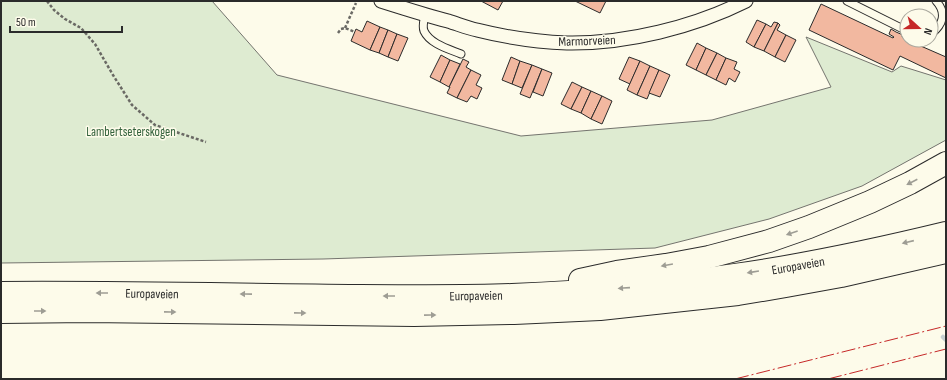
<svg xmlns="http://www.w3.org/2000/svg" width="947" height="380" font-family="'Sofia Sans Condensed',sans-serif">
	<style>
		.green { fill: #deebd1; stroke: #74746e }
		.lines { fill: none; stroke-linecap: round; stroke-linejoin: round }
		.stream { stroke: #c7d0d0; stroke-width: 4.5 }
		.building { fill: #f2b8a0; stroke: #2b2b2b }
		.lane-casing { stroke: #2b2b2b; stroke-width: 9 }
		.street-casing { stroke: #2b2b2b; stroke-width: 15 }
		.highway-casing { stroke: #2b2b2b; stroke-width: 24 }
		.path { stroke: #6a6964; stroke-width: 2.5; stroke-dasharray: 3 2; stroke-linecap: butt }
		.lane { stroke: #fdfbea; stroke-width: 7 }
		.street { stroke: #fdfbea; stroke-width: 13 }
		.highway { stroke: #fdfbea; stroke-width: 22 }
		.power { stroke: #c62828; stroke-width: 1; stroke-dasharray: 14 3 2 3; stroke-linecap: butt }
		.oneway { fill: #9e9d94 }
		.labels { text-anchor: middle; stroke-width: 3; stroke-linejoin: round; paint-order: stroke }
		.street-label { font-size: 13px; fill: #2b2b2b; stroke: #fdfbea }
		.park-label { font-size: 13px; fill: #34623c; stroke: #fdfbea }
	</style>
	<rect width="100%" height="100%" fill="#fdfbea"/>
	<!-- green -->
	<polygon class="green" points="1,1 212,1 277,75 521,136 712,120 831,87 806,37 892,72 901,66 946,80 946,140 862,186 769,219 655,248 323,259 1,263"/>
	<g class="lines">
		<!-- stream -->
		<polyline class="stream" points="943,337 946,340"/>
	</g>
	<!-- building -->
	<g class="building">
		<polygon points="481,1 503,1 498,10"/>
		<polygon points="575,1 606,1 600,13"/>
		<polygon points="821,4 893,38 894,37 889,34 891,29 896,32 903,35 902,37 907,40 946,57 946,78 900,56 893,70 809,30"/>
		<polygon points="757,20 766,24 754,47 746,42"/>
		<polygon points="367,21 380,27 370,50 351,41 356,29 362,32"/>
		<polygon points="774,22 778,23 764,51 754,47 766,24 771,27"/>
		<polygon points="778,23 780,25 777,30 786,35 775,57 764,51"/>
		<polygon points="380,27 388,30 379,53 370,50"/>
		<polygon points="388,30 397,34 388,57 379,53"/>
		<polygon points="397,34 408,38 398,61 388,57"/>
		<polygon points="786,35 796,40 785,62 775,57"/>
		<polygon points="697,43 706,48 696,70 686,65"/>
		<polygon points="706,48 717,53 706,75 696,70"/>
		<polygon points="717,53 726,58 716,80 706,75"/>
		<polygon points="441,55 450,60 440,82 430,77"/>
		<polygon points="511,57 520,61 512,84 502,80"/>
		<polygon points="629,57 640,61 630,84 619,79"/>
		<polygon points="726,58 737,62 734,69 740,72 735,82 729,78 726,85 716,80"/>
		<polygon points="463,59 469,62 466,67 471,70 457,98 447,93 450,87 449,87"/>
		<polygon points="450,60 460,64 449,87 440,82"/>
		<polygon points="520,61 532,65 522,88 512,84"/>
		<polygon points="640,61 650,66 637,95 627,90"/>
		<polygon points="532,65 542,69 530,98 520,94"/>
		<polygon points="650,66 659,70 647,99 637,95"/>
		<polygon points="542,69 552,73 543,96 533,92"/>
		<polygon points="471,70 481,75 476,85 482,88 477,99 471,96 467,102 457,98"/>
		<polygon points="659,70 670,75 660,97 649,93"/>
		<polygon points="572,82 582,87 571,109 561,104"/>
		<polygon points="582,87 591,91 581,113 571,109"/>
		<polygon points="591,91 602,96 591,119 581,113"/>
		<polygon points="602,96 612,101 602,124 591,119"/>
	</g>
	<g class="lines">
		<defs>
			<g id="lane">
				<polyline points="847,1 907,31"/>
				<path d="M425 15C424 20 422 26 424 31 430 44 449 49 461 54"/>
				<path d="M931 34C943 25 947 13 936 1"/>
			</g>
			<path id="street" d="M381 1C403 8 425 15 448 21 458 24 467 28 477 30 505 37 538 42 567 43 626 44 694 27 746 1"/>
			<g id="highway">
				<polyline points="580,280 617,272 666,265 709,257 769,241 809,227 870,202 910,183 946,163"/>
				<path d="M1 293C120 292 240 295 359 296 410 296 461 297 512 295 587 292 661 286 735 275 806 265 876 250 946 233"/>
				<polyline points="1,312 88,311 414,315 514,313 600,309 738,294 786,286 841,276 946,252"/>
			</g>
		</defs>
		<!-- lane casing -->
		<use href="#lane" class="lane-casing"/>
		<!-- street casing -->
		<use href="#street" class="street-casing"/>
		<!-- highway casing -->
		<use href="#highway" class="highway-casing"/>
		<!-- path -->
		<g class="path">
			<polyline points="47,1 54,10 65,19 81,28 95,44 113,75 132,105 155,125 206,142"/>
			<polyline points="345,28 356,3"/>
			<polyline points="338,33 341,29 345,28 355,32"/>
		</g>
		<!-- lane -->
		<use href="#lane" class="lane"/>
		<!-- street -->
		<use href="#street" class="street"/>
		<!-- highway -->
		<use href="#highway" class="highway"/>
		<!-- power -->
		<g class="power">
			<polyline points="735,379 946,326"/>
			<polyline points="828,379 946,349"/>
		</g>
	</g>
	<!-- one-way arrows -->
	<defs><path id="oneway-solid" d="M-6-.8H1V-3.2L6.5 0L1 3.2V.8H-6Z"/></defs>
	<g class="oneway">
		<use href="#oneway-solid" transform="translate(912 182) rotate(153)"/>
		<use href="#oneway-solid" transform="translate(792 233) rotate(161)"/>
		<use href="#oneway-solid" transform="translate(908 242) rotate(167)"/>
		<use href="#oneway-solid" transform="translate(667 265) rotate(170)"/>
		<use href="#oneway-solid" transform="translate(753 272) rotate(171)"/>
		<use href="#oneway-solid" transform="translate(624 288) rotate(176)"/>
		<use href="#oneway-solid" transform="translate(102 293) rotate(-180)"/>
		<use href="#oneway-solid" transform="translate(246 294) rotate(-179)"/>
		<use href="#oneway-solid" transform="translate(389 296) rotate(-180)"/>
		<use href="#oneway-solid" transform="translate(40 311)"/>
		<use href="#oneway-solid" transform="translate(170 312) rotate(1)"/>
		<use href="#oneway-solid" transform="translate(300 313) rotate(1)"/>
		<use href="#oneway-solid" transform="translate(430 315) rotate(-1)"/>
	</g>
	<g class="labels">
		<!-- street labels -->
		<g class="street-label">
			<text transform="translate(587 40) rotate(-2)" y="5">Marmorveien</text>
			<text transform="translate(798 265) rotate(-10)" y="5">Europaveien</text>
			<text transform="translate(152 293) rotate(1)" y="5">Europaveien</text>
			<text transform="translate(476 295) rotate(-1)" y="5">Europaveien</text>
		</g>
		<!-- park labels -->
		<g class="park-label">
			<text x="131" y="136">Lambertseterskogen</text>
		</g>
	</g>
	<!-- border -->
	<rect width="947" height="380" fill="none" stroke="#2b2b2b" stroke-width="4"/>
	<!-- north arrow -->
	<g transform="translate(919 28) rotate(111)"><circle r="19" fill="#fdfbea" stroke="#a9a89e"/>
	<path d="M0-3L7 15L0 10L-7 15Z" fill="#c62828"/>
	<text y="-6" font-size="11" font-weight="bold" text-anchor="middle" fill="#2b2b2b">N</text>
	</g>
	<!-- scale -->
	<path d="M10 26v6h112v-6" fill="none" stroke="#2b2b2b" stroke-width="2"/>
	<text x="16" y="26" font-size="12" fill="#2b2b2b" stroke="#fdfbea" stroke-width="3" paint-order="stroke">50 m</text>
</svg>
